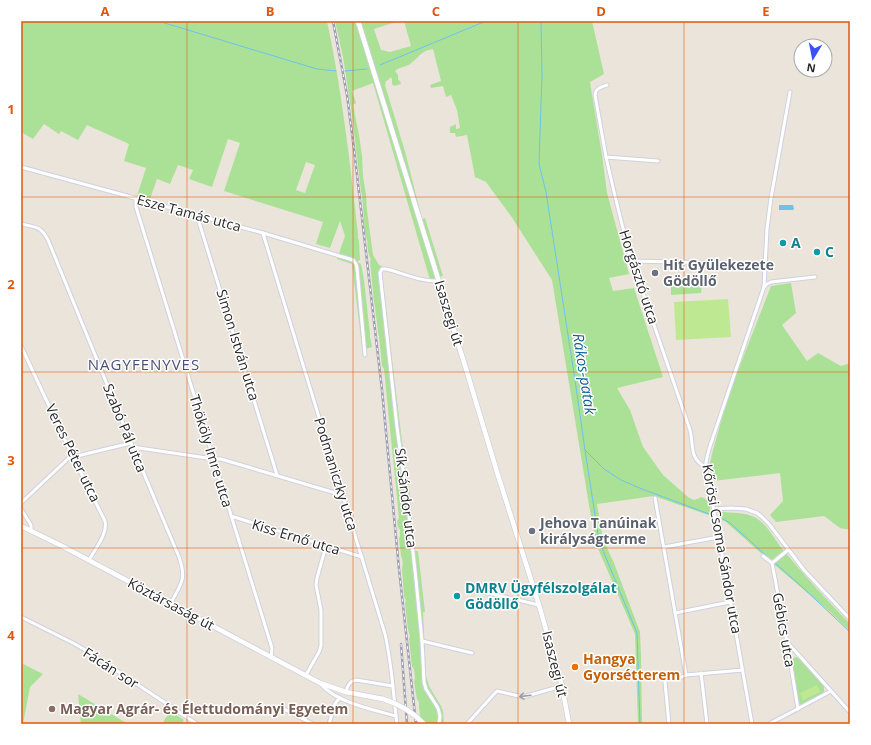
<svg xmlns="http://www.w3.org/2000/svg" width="871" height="745" font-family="'Open Sans',sans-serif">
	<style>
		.green { fill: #abe196; fill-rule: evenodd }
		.pitch { fill: #bee992 }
		.water { fill: #6dc2ed }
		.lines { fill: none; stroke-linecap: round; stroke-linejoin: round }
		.stream { stroke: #6dc2ed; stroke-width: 1 }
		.street-casing { stroke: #cfd1e1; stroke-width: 5 }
		.secondary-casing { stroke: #cfd1e1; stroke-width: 6 }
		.street { stroke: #fff; stroke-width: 3 }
		.secondary { stroke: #fff; stroke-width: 4.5 }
		.rail-casing { stroke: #9d9fb3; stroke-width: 2.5 }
		.rail { stroke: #fff; stroke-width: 1; stroke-dasharray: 3; stroke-linecap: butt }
		.secondary-bridge-casing { stroke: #cfd1e1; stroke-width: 6; stroke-linecap: butt }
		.secondary-bridge { stroke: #fff; stroke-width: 4.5 }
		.oneway { stroke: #9e9e9e }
		.grid { fill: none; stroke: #de570d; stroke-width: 1; stroke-opacity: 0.55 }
		.culture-dot { fill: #0f9aa8; stroke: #fff; stroke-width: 1.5 }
		.worship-dot { fill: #6b7280; stroke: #fff; stroke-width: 1.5 }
		.food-dot { fill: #e8710a; stroke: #fff; stroke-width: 1.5 }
		.education-dot { fill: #8d6e63; stroke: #fff; stroke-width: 1.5 }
		.labels { text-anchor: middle; stroke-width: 3; stroke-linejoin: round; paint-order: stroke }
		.street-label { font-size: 14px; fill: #282828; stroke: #fff }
		.culture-label { font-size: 14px; font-weight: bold; fill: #0d838f; stroke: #fff; text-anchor: start }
		.worship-label { font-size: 14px; font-weight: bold; fill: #5b616d; stroke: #fff; text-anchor: start }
		.food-label { font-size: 14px; font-weight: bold; fill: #c56008; stroke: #fff; text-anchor: start }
		.education-label { font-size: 14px; font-weight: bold; fill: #785e54; stroke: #fff; text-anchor: start }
		.neighbourhood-label { font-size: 15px; letter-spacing: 1px; fill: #494f78; stroke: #fff }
		.water-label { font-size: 15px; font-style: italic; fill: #0f5e96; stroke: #fff }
		.neatline { fill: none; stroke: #de570d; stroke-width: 1.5 }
		.grid-label { font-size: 13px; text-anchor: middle; font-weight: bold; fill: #de570d }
	</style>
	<rect width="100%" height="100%" fill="#ebe4da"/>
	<!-- green -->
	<g class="green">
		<path d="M21 21H327C342 91 350 163 358 234V238L359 241 360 260 358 261V262L361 264 364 280 370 334V337L372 347 366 349V355H363L352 264 337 259 345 236 340 221 330 248 316 244 323 222 224 191 240 143 228 139 212 187 189 179 193 170 178 165 170 184 157 179 150 199 137 196 146 168 124 161 129 144 87 125 78 140 61 131 59 134 44 124 33 139 21 132ZM306 162 315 165 305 193 296 190Z"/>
		<path d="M335 21H399L374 29 381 50 390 52 411 46 404 21H592L604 74 590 82 602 155 607 193 629 274 609 278 613 291 634 288 663 377 617 388 630 410 643 447 663 475 688 497 694 500 702 497 709 501 711 516 654 496 597 504 603 539 614 563 640 632 641 656 642 724H638L635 634 596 544 589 505 552 280 511 216 486 182 475 177 467 135 456 137 455 133H450V127L456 124V129L460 128 457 110 451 95 446 97 443 86 431 88 430 85 441 81 433 49C420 51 419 58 410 64 406 67 399 67 395 71L398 75V80L400 81 401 84 394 86 392 84V79L391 77 388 80 386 81 385 85 406 155 422 219 425 218 443 276 430 280 373 83 352 91 356 103 353 105 359 135 362 156 363 176 366 195 367 210 373 255 379 265 382 266V277L406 474 408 476 415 551H418L425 612H423L426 676 429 686 441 706 443 711 444 724H421L419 707V702L417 699 414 682 415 677 414 670 412 666 409 639 410 636 408 630 405 603 406 601 404 596 402 569C403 565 403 560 401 556L399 539 400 536V530L398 527 397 521 399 518 384 369 382 366 379 336 378 332 375 307 374 302 370 261 371 260C366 250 369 242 365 233L362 195 361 191 352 115 343 57Z"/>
		<polygon points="671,281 702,283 701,293 671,295"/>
		<polygon points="791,283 796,313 782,325 807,361 818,353 841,366 850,363 850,530 840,528 824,516 776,522 770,515 783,501 780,473 713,481 709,467 712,454 728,396 771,286"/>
		<path d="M721 512C732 513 744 512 754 517 768 524 774 539 784 551 805 576 827 600 850 624V631L829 611 770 561 726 522 722 520Z"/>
		<polygon points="795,657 799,658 801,659 824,686 824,692 822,695 803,705 799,704 798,702 792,663 793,659"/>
		<polygon points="21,663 43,674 30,687 23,724 21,724"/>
		<polygon points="78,694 128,724 81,724"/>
		<polygon points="170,711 184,720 181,724 162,724"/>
	</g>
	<!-- pitch -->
	<g class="pitch">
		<polygon points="728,299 731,337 676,340 674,302"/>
		<polygon points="817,685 820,692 803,700 800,693"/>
	</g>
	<!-- water -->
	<polygon class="water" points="779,205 793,205 794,209 793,210 779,210"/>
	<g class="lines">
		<!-- stream -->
		<g class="stream">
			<polyline points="158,21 317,69 336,71"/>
			<polyline points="541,21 542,75 539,164 546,192 575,380 585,450 599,541 637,633 640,724"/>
			<polyline points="380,65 486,21"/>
			<polyline points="345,71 367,69"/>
			<polyline points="585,450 604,469 621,480 642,489 709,514"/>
			<polyline points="723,519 730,523 769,558"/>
			<polyline points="775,563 800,585 850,632"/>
		</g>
		<defs>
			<g id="street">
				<path d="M607 85C602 87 595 88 595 95L606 157 615 196 631 261 640 284 690 430C694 446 689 458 705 467"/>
				<polyline points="606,157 658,161"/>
				<polyline points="21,167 263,233 353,260 356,264 357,268 365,355"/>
				<polyline points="136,198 136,207 272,648 271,657"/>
				<polyline points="199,216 199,222 277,475"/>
				<path d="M21 224C35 227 41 226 48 240L131 443 179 557C187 580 181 583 171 603"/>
				<path d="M263 233 265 240 385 634C392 664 393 694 397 724"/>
				<polyline points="631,261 765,264"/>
				<path d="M439 281C421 282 403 273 386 269H382L380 273 397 427 408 506 416 580 422 641 424 682 426 689 438 708 440 716 439 724"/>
				<polyline points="764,287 767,284 771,282 815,277"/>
				<path d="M21 346 72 455 105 521C108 534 95 549 89 560"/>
				<polyline points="132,447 214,459 221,459 342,495"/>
				<polyline points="73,457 131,443"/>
				<polyline points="655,498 686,675"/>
				<polyline points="21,503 72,455"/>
				<polyline points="21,509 31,525 31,530"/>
				<polyline points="714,509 731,508 746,509 757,513 762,517 769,524 804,570 850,619"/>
				<polyline points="231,516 362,557"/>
				<polyline points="664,547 719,537"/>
				<polyline points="763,556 772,563 787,642 798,709"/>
				<polyline points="772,563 788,550"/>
				<polyline points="471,589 539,605"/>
				<polyline points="675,613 730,602"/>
				<polyline points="21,617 73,643 87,651 197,724"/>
				<polyline points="422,641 472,653"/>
				<polyline points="787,642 850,712"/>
				<polyline points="701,673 707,724"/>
				<polyline points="306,675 319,652 321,646 321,610 316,585 317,578 326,546"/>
				<path d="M321 684C335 702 374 710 396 716"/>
				<path d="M346 692C347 686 349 681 356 680L393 686"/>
				<polyline points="280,707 313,724"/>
				<polyline points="329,724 335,704 337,701 340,698"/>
				<polyline points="467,724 495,693 497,691 523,697 562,686"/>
				<polyline points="669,724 665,682 666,679 682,677 686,675 743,670"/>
				<polyline points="752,724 719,537 706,470 706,462 709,449 764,287 767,229 771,198 790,92"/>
				<polyline points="769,724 831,691"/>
			</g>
			<g id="secondary">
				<polyline points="358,21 467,372 497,472 539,605 562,686 569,724"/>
				<polyline points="21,526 62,546 320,683 346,692 383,699"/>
			</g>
		</defs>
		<!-- street casing -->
		<use href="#street" class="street-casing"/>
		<!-- secondary casing -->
		<use href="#secondary" class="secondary-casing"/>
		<!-- street -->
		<use href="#street" class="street"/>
		<!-- secondary -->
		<use href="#secondary" class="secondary"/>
		<defs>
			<g id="rail">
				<polyline points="333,21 347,95 354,149 382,390 399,569 416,724"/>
				<polyline points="401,644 407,724"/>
			</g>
		</defs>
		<!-- rail casing -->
		<use href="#rail" class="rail-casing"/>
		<!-- rail -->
		<use href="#rail" class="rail"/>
		<defs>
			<path id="secondary-bridge" d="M383 699C399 704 413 712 424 724"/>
		</defs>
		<!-- secondary-bridge casing -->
		<use href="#secondary-bridge" class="secondary-bridge-casing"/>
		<!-- secondary-bridge -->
		<use href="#secondary-bridge" class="secondary-bridge"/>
	</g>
	<!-- one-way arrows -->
	<defs><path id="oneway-shaft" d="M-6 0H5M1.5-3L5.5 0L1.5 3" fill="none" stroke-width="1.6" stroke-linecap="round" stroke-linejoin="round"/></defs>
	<use class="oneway" href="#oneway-shaft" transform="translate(525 696) rotate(173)"/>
	<!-- grid -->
	<path class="grid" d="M187 21V724M353 21V724M518 21V724M684 21V724M21 197H850M21 372H850M21 548H850"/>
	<!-- markers -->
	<g class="culture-dot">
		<circle cx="783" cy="243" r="4"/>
		<circle cx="817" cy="252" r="4"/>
		<circle cx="457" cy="596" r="4"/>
	</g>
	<g class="worship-dot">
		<circle cx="655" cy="273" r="4"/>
		<circle cx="532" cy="531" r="4"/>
	</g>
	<circle class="food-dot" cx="575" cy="667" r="4"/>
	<circle class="education-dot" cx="52" cy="709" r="4"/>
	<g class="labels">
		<!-- street labels -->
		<g class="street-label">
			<text transform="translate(189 213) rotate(15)" y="5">Esze Tamás utca</text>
			<text transform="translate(639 277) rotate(72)" y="5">Horgásztó utca</text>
			<text transform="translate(449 313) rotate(73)" y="5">Isaszegi út</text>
			<text transform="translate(238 345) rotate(73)" y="5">Simon István utca</text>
			<text transform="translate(125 428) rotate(68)" y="5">Szabó Pál utca</text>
			<text transform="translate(211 451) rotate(73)" y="5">Thököly Imre utca</text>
			<text transform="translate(73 453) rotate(64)" y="5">Veres Péter utca</text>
			<text transform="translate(336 474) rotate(73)" y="5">Podmaniczky utca</text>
			<text transform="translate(406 498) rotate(83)" y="5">Sík Sándor utca</text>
			<text transform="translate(296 537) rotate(17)" y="5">Kiss Ernő utca</text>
			<text transform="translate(722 549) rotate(80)" y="5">Kőrösi Csoma Sándor utca</text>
			<text transform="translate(171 604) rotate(28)" y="5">Köztársaság út</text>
			<text transform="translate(784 630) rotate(80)" y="5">Gébics utca</text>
			<text transform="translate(555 664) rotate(76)" y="5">Isaszegi út</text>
			<text transform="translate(111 668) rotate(33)" y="5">Fácán sor</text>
		</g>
		<!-- culture labels -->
		<g class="culture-label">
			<text x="791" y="248">A</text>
			<text x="825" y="257">C</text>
			<text x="465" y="593">DMRV Ügyfélszolgálat<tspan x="465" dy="16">Gödöllő</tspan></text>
		</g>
		<!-- worship labels -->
		<g class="worship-label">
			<text x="663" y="270">Hit Gyülekezete<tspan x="663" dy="16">Gödöllő</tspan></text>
			<text x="540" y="528">Jehova Tanúinak<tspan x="540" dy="16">királyságterme</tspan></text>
		</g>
		<!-- food labels -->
		<g class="food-label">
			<text x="583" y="664">Hangya<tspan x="583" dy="16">Gyorsétterem</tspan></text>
		</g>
		<!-- education labels -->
		<g class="education-label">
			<text x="60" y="714">Magyar Agrár- és Élettudományi Egyetem</text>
		</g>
		<!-- neighbourhood labels -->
		<g class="neighbourhood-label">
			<text x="144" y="370">NAGYFENYVES</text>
		</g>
		<!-- water labels -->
		<g class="water-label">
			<text transform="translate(584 374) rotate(81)" y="5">Rákos-patak</text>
		</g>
	</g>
	<!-- border -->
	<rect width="871" height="745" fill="none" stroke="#ffffff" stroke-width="44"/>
	<!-- north arrow -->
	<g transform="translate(813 58) rotate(190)"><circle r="19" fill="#ffffff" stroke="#a9a9a9"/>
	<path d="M0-3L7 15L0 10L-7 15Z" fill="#3a51f7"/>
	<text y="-6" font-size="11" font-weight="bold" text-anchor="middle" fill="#282828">N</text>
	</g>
	<rect x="22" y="22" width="827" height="701" class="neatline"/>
	<g class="grid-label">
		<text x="105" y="16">A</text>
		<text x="270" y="16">B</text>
		<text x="436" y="16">C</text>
		<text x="601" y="16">D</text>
		<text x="766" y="16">E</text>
		<text x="11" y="114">1</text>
		<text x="11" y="289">2</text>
		<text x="11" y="465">3</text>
		<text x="11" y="640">4</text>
	</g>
</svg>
